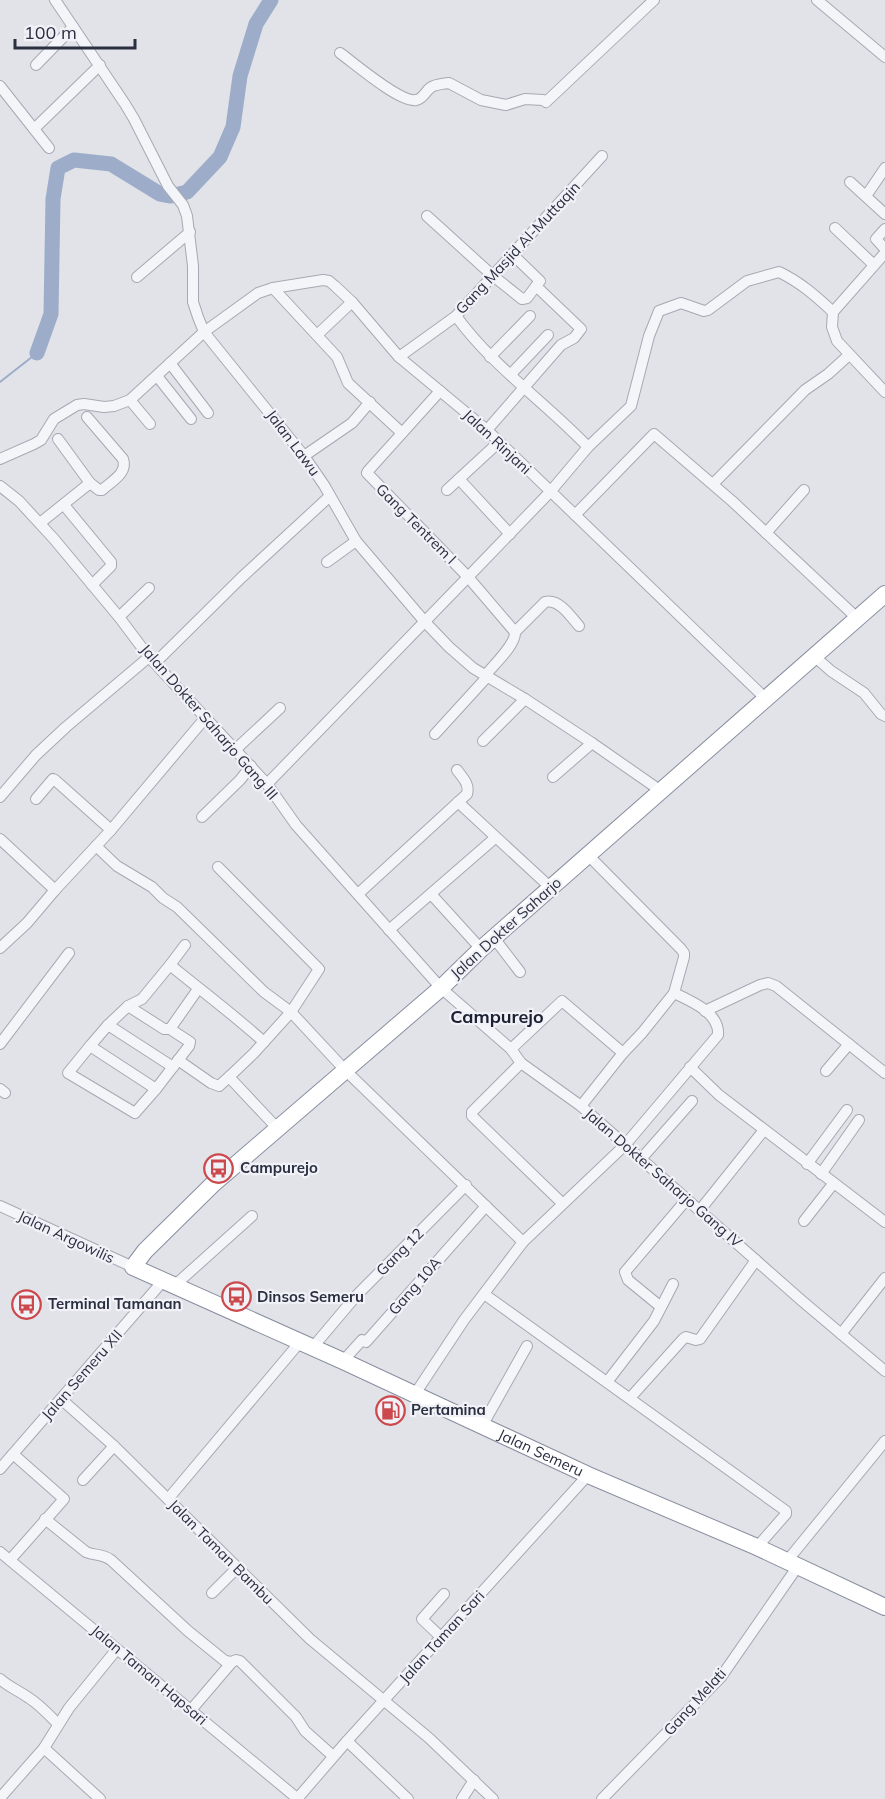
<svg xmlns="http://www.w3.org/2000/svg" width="885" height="1799" font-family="Mulish,sans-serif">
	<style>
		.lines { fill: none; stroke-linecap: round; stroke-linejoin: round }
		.stream { stroke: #9dadc9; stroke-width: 2 }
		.river { stroke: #9dadc9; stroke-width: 15 }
		.minor-casing { stroke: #a6a9b3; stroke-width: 12 }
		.highway-casing { stroke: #898fa0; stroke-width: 18 }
		.minor { stroke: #f4f5f8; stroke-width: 10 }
		.highway { stroke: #fff; stroke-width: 16 }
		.labels { text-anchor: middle; stroke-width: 4.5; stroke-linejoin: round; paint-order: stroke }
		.street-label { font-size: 15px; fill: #2a2f41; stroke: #f1f2f7 }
		.poi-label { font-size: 15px; font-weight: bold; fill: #2a2f41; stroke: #f1f2f7; text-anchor: start }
		.quarter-label { font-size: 18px; font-weight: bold; fill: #1c2032; stroke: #f1f2f7 }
	</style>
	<rect width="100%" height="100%" fill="#e1e3e9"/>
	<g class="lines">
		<!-- stream -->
		<polyline class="stream" points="0,382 37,353"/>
		<!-- river -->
		<polyline class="river" points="37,353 51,314 53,199 58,168 74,160 111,164 160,194 171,196 187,192 220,157 233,127 240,76 256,24 271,0"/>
		<defs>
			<g id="minor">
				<polyline points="55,0 125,104 134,119 168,186 183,205 187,216 193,266 193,302 198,317 204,332 304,456 324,485 356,541 425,622 449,647 473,668 525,699 592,743 661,791"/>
				<polyline points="817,0 885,57"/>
				<path d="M340 53C354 63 400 103 416 100 423 99 425 92 430 88 435 84 443 84 449 83L481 100 506 105 525 99 543 100 546 102 654 0"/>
				<polyline points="36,65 73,27"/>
				<polyline points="0,86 49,148"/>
				<polyline points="34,129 100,65"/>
				<polyline points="850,182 885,214"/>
				<polyline points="866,196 885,168"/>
				<polyline points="427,216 492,275 522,299 527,298 536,286 581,329 574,338 561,345 487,430"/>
				<polyline points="835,228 874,265"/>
				<polyline points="885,229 876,239 885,249"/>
				<polyline points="512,254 540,281 536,286"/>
				<polyline points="137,277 190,232"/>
				<polyline points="273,288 337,357 348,383 402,433"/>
				<polyline points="833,312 885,253"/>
				<polyline points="317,335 352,302"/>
				<polyline points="399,357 456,316 602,156"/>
				<polyline points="490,357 530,316"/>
				<polyline points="170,363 208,413"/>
				<polyline points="511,374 548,335"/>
				<polyline points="157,376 191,419"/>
				<path d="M440 391 368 471 367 473 468 577 550 492 588 447C545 402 492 366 456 316"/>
				<polyline points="150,424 130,400 204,332 258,293 273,288 323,280 329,281 335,286 352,302 399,357 487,430 765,698"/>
				<path d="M58 439 90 483 99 490H102C112 481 128 473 123 459L87 417"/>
				<path d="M588 447 631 406 649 336 659 311 681 303 704 311 708 310 747 281 779 272C800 282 816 296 833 312L832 327 837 341 885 392"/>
				<polyline points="304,456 352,423 370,402"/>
				<polyline points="0,459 34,444 41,440 54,419 77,405 84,404 104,407 114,406 130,400"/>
				<polyline points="459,479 510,534"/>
				<polyline points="713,484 805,390 828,374 849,355"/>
				<polyline points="0,486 19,501 54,539 119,617 149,657 267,784 296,825 441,988 511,1049 521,1063 581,1106 801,1300 885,1371"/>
				<polyline points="447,490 499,442"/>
				<polyline points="64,505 111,562 111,566 92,585"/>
				<polyline points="575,515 654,434 732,501 857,618"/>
				<polyline points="40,523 90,483"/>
				<polyline points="766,533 804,490"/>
				<polyline points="327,562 356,541"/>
				<polyline points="119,617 149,588"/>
				<polyline points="814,656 831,671 864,693 881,714 885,716"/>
				<polyline points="155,663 241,578 330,496"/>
				<path d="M485 676C493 665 516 645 515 632"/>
				<polyline points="435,734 487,677"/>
				<polyline points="483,741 525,699"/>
				<polyline points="236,749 280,708"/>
				<polyline points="553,777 592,743"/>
				<path d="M267 784 468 577 515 632 545 602C559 598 571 617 579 626"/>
				<polyline points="0,797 36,755 66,727 149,657"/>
				<polyline points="36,799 53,779 55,780 111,830"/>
				<polyline points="458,802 551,888"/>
				<polyline points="202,817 240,780 251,766"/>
				<polyline points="0,839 55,890"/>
				<polyline points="96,846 117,866 152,887 163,898 177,907 264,992 291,1012 345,1070 523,1242"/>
				<polyline points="218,867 319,969 291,1012 254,1053 230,1076 230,1078 278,1129"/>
				<path d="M358 894 467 794C470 784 462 777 457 770"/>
				<polyline points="431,894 481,949"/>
				<polyline points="389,930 495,838"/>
				<polyline points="494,938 520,972"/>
				<polyline points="0,948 27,923 55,890 111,830 206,717"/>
				<polyline points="170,965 185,945"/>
				<polyline points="128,1006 164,1029 170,1029 198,989"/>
				<polyline points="705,1011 760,985 768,983 776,986 885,1073"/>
				<polyline points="108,1025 90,1046 156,1089"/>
				<polyline points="0,1044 69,953"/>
				<polyline points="90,1046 68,1073 135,1113 156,1089 189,1046 190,1042 170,1029"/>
				<polyline points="511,1049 562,1001 623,1053"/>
				<polyline points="178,1060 211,1083 219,1086 230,1076"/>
				<polyline points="521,1063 472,1112 472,1116 562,1203"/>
				<path d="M173 1067 108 1025 128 1006 142 999 170 965C202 991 234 1015 264 1042"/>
				<polyline points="690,1067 719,1095 885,1222"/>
				<polyline points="826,1071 849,1044"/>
				<polyline points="0,1089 5,1093"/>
				<polyline points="581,1106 623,1053 642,1033 674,993 684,957 684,953 681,949 588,855"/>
				<polyline points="641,1159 692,1101"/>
				<polyline points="807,1164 847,1110"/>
				<polyline points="821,1174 859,1120"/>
				<polyline points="0,1206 133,1267"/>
				<polyline points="700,1210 764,1130"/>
				<polyline points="804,1221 833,1184"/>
				<polyline points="174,1286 252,1216"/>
				<polyline points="484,1294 786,1511 786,1514 757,1547"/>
				<polyline points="661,1307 628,1280 625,1272 687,1199"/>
				<polyline points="841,1334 885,1278"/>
				<polyline points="313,1347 356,1296 466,1185"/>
				<polyline points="343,1361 362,1340 366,1342 486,1206"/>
				<polyline points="607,1382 654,1321 673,1284"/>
				<path d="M415 1394 464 1320 523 1242 625 1145 718 1035C720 1013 691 1001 674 993"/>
				<polyline points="630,1398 683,1339 686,1337 696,1340 700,1339 756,1260"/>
				<polyline points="61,1399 114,1446 310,1639 429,1738 493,1799"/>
				<polyline points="482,1426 527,1346"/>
				<polyline points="0,1469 163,1281"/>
				<polyline points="83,1480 114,1446"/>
				<polyline points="168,1499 300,1342"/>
				<path d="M45 1519 86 1552C95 1556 101 1553 111 1560L188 1631 225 1661 232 1662 236 1660 240 1661 296 1717 305 1731 333 1756"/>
				<polyline points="0,1552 298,1799"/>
				<polyline points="10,1560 64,1499 13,1454"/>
				<polyline points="787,1561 885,1441"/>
				<polyline points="212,1593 237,1568"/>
				<polyline points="442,1638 422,1619 444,1594"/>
				<path d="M0 1679C9 1687 19 1691 29 1698 40 1705 49 1715 58 1724"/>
				<polyline points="191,1710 232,1662"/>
				<polyline points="347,1741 408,1799"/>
				<polyline points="44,1748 100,1799"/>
				<polyline points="0,1798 44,1748 69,1708 117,1649"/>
				<polyline points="297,1799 347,1741 588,1475"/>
				<polyline points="462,1799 474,1780"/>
				<polyline points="602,1799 721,1677 798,1566"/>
			</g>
			<g id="highway">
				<path id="s1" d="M885 594 481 949 441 988 212 1185 145 1251 133 1267 343 1361 588 1475 757 1547 885 1607"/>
			</g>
		</defs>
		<!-- minor casing -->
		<use href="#minor" class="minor-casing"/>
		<!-- highway casing -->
		<use href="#highway" class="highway-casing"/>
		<!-- minor -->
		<use href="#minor" class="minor"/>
		<!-- highway -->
		<use href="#highway" class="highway"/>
	</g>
	<!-- icons -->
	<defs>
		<symbol id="bus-ring" viewBox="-11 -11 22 22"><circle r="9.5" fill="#f1f2f7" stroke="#cb494d" stroke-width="1.5"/><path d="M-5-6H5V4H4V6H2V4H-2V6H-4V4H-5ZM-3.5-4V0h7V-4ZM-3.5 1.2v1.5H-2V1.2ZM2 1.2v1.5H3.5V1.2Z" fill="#cb494d"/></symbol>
		<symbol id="fuel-ring" viewBox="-11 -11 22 22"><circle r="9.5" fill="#f1f2f7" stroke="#cb494d" stroke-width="1.5"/><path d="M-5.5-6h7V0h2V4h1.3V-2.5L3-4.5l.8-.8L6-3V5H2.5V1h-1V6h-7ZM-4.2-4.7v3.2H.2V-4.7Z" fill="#cb494d"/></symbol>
	</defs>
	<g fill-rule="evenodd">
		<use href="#bus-ring" x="202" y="1152" width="33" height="33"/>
		<use href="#bus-ring" x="220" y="1280" width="33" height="33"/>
		<use href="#bus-ring" x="10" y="1288" width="33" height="33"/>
		<use href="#fuel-ring" x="374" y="1394" width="33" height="33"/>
	</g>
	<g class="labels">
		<!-- street labels -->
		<g class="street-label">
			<text transform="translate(518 248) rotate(-47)" y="5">Gang Masjid Al-Muttaqin</text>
			<text transform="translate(497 442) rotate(43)" y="5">Jalan Rinjani</text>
			<text transform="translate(293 443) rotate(53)" y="5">Jalan Lawu</text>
			<text transform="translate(416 524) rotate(45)" y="5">Gang Tentrem I</text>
			<text transform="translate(209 722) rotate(49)" y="5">Jalan Dokter Saharjo Gang III</text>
			<text transform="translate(506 928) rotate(-42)" y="5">Jalan Dokter Saharjo</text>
			<text transform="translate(663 1178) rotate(41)" y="5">Jalan Dokter Saharjo Gang IV</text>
			<text transform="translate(66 1237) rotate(25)" y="5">Jalan Argowilis</text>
			<text transform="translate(400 1252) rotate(-45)" y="5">Gang 12</text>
			<text transform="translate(415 1286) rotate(-49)" y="5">Gang 10A</text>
			<text transform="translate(82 1375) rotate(-49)" y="5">Jalan Semeru XII</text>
			<text dy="5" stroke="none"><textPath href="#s1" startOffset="1458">Jalan Semeru</textPath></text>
			<text transform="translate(221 1552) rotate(45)" y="5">Jalan Taman Bambu</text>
			<text transform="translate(442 1637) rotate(-48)" y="5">Jalan Taman Sari</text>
			<text transform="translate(149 1675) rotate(40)" y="5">Jalan Taman Hapsari</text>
			<text transform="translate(695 1702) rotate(-48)" y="5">Gang Melati</text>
		</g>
		<!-- poi labels -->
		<g class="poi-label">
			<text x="240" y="1173">Campurejo</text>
			<text x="257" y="1302">Dinsos Semeru</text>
			<text x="48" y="1309">Terminal Tamanan</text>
			<text x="411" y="1415">Pertamina</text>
		</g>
		<!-- quarter labels -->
		<g class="quarter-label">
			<text x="497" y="1023">Campurejo</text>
		</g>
	</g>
	<!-- scale -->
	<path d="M15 39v9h120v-9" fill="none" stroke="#2a2f41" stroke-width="3"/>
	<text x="24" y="39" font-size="18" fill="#2a2f41" stroke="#f1f2f7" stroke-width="4.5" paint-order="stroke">100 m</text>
</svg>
